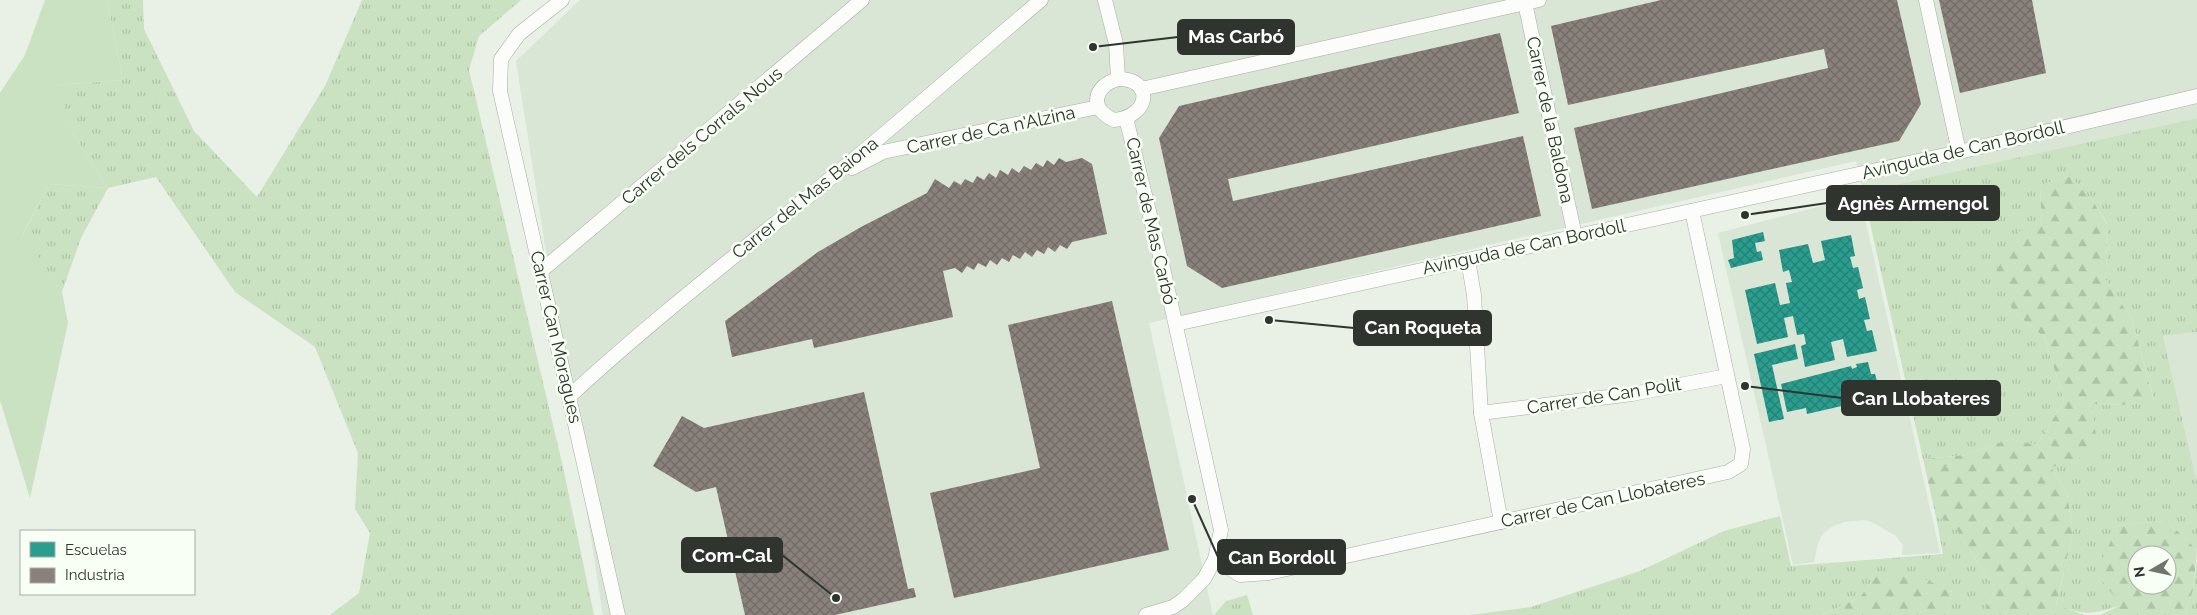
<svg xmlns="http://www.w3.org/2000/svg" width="2197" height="615" font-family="Raleway,sans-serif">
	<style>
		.built { fill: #d9e5d5 }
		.grass { fill: url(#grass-tufts) }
		.forest { fill: url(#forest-firs); fill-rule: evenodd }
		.green { fill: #cae2c1 }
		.schools { fill: url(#schools-cross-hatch) }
		.industry { fill: url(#industry-cross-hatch) }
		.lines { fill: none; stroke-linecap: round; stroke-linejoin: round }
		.minor-casing { stroke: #a7aca5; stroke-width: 15 }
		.minor { stroke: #fcfdfb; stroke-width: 14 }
		.labels { text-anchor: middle; stroke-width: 5; stroke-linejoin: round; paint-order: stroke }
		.street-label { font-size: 18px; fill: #2f342e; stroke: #f8fff5 }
		.leader { fill: none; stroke: #2f342e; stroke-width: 2 }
		.callout-dot { fill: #2f342e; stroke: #f8fff5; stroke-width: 2 }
		.callout { fill: #2f342e; stroke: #2f342e; stroke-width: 2 }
		.callout-label { font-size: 19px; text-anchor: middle; font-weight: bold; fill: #fff }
	</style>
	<defs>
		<pattern id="grass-tufts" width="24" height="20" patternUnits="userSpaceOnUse" patternTransform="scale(1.25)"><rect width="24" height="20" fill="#cae2c1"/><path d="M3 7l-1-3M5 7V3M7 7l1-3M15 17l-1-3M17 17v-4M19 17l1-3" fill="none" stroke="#aec2a6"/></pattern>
		<pattern id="forest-firs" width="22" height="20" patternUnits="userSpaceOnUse" patternTransform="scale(1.25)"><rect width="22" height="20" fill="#cae2c1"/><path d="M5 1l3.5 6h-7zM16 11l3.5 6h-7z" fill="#aec2a6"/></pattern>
		<pattern id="schools-cross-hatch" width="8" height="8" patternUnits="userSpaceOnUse" patternTransform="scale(1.25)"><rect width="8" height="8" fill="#2a9d8f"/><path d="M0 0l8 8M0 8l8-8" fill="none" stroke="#248175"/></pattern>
		<pattern id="industry-cross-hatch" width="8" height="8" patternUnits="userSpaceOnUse" patternTransform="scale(1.25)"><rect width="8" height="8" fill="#8a817c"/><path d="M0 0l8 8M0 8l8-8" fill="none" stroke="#716a66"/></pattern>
	</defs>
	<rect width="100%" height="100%" fill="#e9f0e6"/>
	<!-- built -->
	<g class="built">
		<polygon points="580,0 2197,0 2197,118 1863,192 1856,161 1149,323 1213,615 603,615 516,61"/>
		<polygon points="1860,196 1940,553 1902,555 1903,545 1896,536 1870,521 1863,520 1844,522 1831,527 1823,534 1818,543 1814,562 1793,565 1718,233"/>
		<polygon points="2197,332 2197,483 2163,336"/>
	</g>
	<!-- grass -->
	<g class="grass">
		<polygon points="107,0 143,0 144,29 194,131 257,197 325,86 362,0 521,0 479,36 469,70 563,467 594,615 330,615 359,593 370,533 355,509 358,453 315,347 235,292 156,177 108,188 81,238 62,292 23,235 49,184 108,188 72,132 56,85 123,80"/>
		<path d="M2197 118V332L2163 336 2197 483V550L2167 521 2118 525 2122 605C2090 615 2088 615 2056 606L2073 533 2067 494 2051 467 2092 404 2128 405 2154 400 2132 320 2106 280 2107 223 2094 203 2070 176 2040 185 2042 225 2013 311 2045 338 2064 401 2037 445 2010 439 1966 455 1923 459 1863 192Z"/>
		<polygon points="1780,516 1791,566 1943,554 1936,517 1952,523 1996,590 1982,615 1947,615 1952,591 1876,576 1860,597 1822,615 1470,615 1531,607 1640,571 1724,531"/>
		<polygon points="2197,559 2197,615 2185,615 2193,590"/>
		<polygon points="1247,595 1253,615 1214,615 1226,601"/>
	</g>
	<!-- forest -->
	<g class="forest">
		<polygon points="2070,176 2094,203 2107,224 2106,280 2132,320 2154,401 2128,405 2092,404 2097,444 2073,463 2051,467 2067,494 2073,533 2056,605 2084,615 1982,615 1996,590 1952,523 1936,517 1923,459 1966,455 2010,439 2037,445 2064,401 2045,338 2013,311 1996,272 2017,232 2042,225 2040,185"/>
		<path d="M2167 521 2197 550 2193 590 2185 615H2100L2121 605 2096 573 2118 525ZM2137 555H2167V585H2137Z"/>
		<polygon points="1910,572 1952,592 1947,615 1822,615 1860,597 1876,576"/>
	</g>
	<!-- green -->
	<polygon class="green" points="45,0 107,0 123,80 57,85 72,132 108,188 49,184 23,234 62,292 68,323 30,498 0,400 0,93 25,55"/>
	<!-- schools -->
	<g class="schools">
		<polygon points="1763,232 1765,241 1755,243 1757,252 1761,251 1763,260 1731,268 1728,260 1734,258 1732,240"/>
		<polygon points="1851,235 1855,256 1850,257 1853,268 1858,267 1863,288 1857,290 1859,299 1865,297 1870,319 1864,320 1867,331 1872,330 1877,351 1847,357 1843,339 1831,342 1835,360 1805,367 1801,346 1806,344 1804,334 1797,335 1793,316 1784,318 1788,337 1757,344 1745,290 1775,283 1780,305 1790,303 1786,283 1792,282 1789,270 1783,272 1779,250 1808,244 1813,263 1825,260 1821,241"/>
		<polygon points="1795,344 1798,359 1772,365 1784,419 1769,422 1754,354"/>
		<polygon points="1868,362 1871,374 1875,374 1878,384 1874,386 1876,398 1865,400 1864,397 1859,398 1859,402 1807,414 1806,408 1787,412 1781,384 1851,366 1852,369 1857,367 1856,364"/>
	</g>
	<!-- industry -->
	<g class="industry">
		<polygon points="1661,0 1897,0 1921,104 1899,141 1592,209 1574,128 1828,68 1824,49 1568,105 1551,26"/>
		<polygon points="1939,0 2032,0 2046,73 1960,93"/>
		<polygon points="1500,33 1519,113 1228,179 1233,201 1523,136 1541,216 1222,288 1187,266 1159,138 1179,106"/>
		<polygon points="1059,158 1066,162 1082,158 1092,164 1107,234 1072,242 1067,249 1060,245 1055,252 1048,247 1044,254 1037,250 1032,257 1025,252 1020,259 1013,255 1009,262 1002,258 997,265 990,260 986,267 978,263 974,270 967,266 962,273 955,268 943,271 953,317 814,348 812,339 732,357 725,321 818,252 861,227 927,193 935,179 949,188 954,181 961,185 965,179 973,183 977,176 984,180 989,173 996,178 1000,170 1008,175 1012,168 1019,173 1024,166 1031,170 1036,163 1043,167 1047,160 1054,165"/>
		<polygon points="1112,301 1169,550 954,598 930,493 1040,468 1008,325"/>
		<polygon points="864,392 908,589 914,588 916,597 835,615 745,615 716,487 696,492 653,466 682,416 704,428"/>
	</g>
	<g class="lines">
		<defs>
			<g id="minor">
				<polyline points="562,0 519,34 501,59 500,91 618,615"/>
				<polyline points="1105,0 1116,44 1118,79"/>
				<polyline points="1926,0 1959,152"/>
				<polyline points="1525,3 1575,236"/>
				<path d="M1118 79C1153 78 1152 116 1114 120 1089 109 1093 86 1118 79Z"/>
				<polyline points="1141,89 1539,0"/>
				<polyline points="1126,118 1163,268 1221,530 1215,559 1204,579 1183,600 1173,607 1146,615"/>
				<polyline points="852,168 883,152 1098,107"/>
				<polyline points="1468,260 1474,295 1481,413 1501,522"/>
				<polyline points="541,271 862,0"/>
				<polyline points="1176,324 1959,152 2197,96"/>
				<path d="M570 396C653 319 743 250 831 178 902 120 971 59 1041 0"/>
				<polyline points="1481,413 1632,394 1727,376"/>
				<polyline points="1215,559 1240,575 1269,573 1728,472 1741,464 1743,449 1692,211"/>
			</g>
		</defs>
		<!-- minor casing -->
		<use href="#minor" class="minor-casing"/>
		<!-- minor -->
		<use href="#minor" class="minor"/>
	</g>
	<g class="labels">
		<!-- street labels -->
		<g class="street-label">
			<text transform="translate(1550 120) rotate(78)" y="6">Carrer de la Baldona</text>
			<text transform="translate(991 130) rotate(-12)" y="6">Carrer de Ca n'Alzina</text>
			<text transform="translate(702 136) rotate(-40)" y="6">Carrer dels Corrals Nous</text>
			<text transform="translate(1963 150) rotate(-13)" y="6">Avinguda de Can Bordoll</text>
			<text transform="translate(805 198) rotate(-39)" y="6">Carrer del Mas Baiona</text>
			<text transform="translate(1151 221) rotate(77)" y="6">Carrer de Mas Carbó</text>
			<text transform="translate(1524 247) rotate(-12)" y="6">Avinguda de Can Bordoll</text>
			<text transform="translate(556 337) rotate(77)" y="6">Carrer Can Moragues</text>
			<text transform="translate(1604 396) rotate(-9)" y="6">Carrer de Can Polit</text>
			<text transform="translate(1603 500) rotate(-12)" y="6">Carrer de Can Llobateres</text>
		</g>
	</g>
	<!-- callouts -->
	<path class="leader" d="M1093 47L1178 37M1745 215L1827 203M1269 320L1354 328M1745 386L1842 398M836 598L782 555M1192 499L1218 557"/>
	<g class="callout-dot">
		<circle cx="1093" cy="47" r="5"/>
		<circle cx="1745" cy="215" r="5"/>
		<circle cx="1269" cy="320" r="5"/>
		<circle cx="1745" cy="386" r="5"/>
		<circle cx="836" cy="598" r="5"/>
		<circle cx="1192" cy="499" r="5"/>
	</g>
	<g class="callout">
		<rect x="1178" y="20" width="116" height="34" rx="5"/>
		<rect x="1827" y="186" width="172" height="34" rx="5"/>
		<rect x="1354" y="311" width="137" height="34" rx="5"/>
		<rect x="1842" y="381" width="158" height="34" rx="5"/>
		<rect x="682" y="538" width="100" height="34" rx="5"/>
		<rect x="1218" y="540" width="127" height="34" rx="5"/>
	</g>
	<g class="callout-label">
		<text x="1236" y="43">Mas Carbó</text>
		<text x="1913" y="210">Agnès Armengol</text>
		<text x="1423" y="334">Can Roqueta</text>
		<text x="1921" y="405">Can Llobateres</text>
		<text x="732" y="562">Com-Cal</text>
		<text x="1282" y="564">Can Bordoll</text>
	</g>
	<!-- legend -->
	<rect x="20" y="530" width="175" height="65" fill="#f8fff5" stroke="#a8aea5"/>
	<rect x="30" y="542" width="25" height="15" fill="#2a9d8f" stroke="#a8aea5"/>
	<text x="65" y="555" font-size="15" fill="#2f342e">Escuelas</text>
	<rect x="30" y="568" width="25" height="15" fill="#8a817c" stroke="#a8aea5"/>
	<text x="65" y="580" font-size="15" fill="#2f342e">Industria</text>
	<!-- north arrow -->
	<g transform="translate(2152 570) rotate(261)"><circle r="24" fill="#f8fff5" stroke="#a8aea5"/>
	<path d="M0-4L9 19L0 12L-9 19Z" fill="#70766e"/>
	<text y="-8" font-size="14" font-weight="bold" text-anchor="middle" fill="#2f342e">N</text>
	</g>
</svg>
